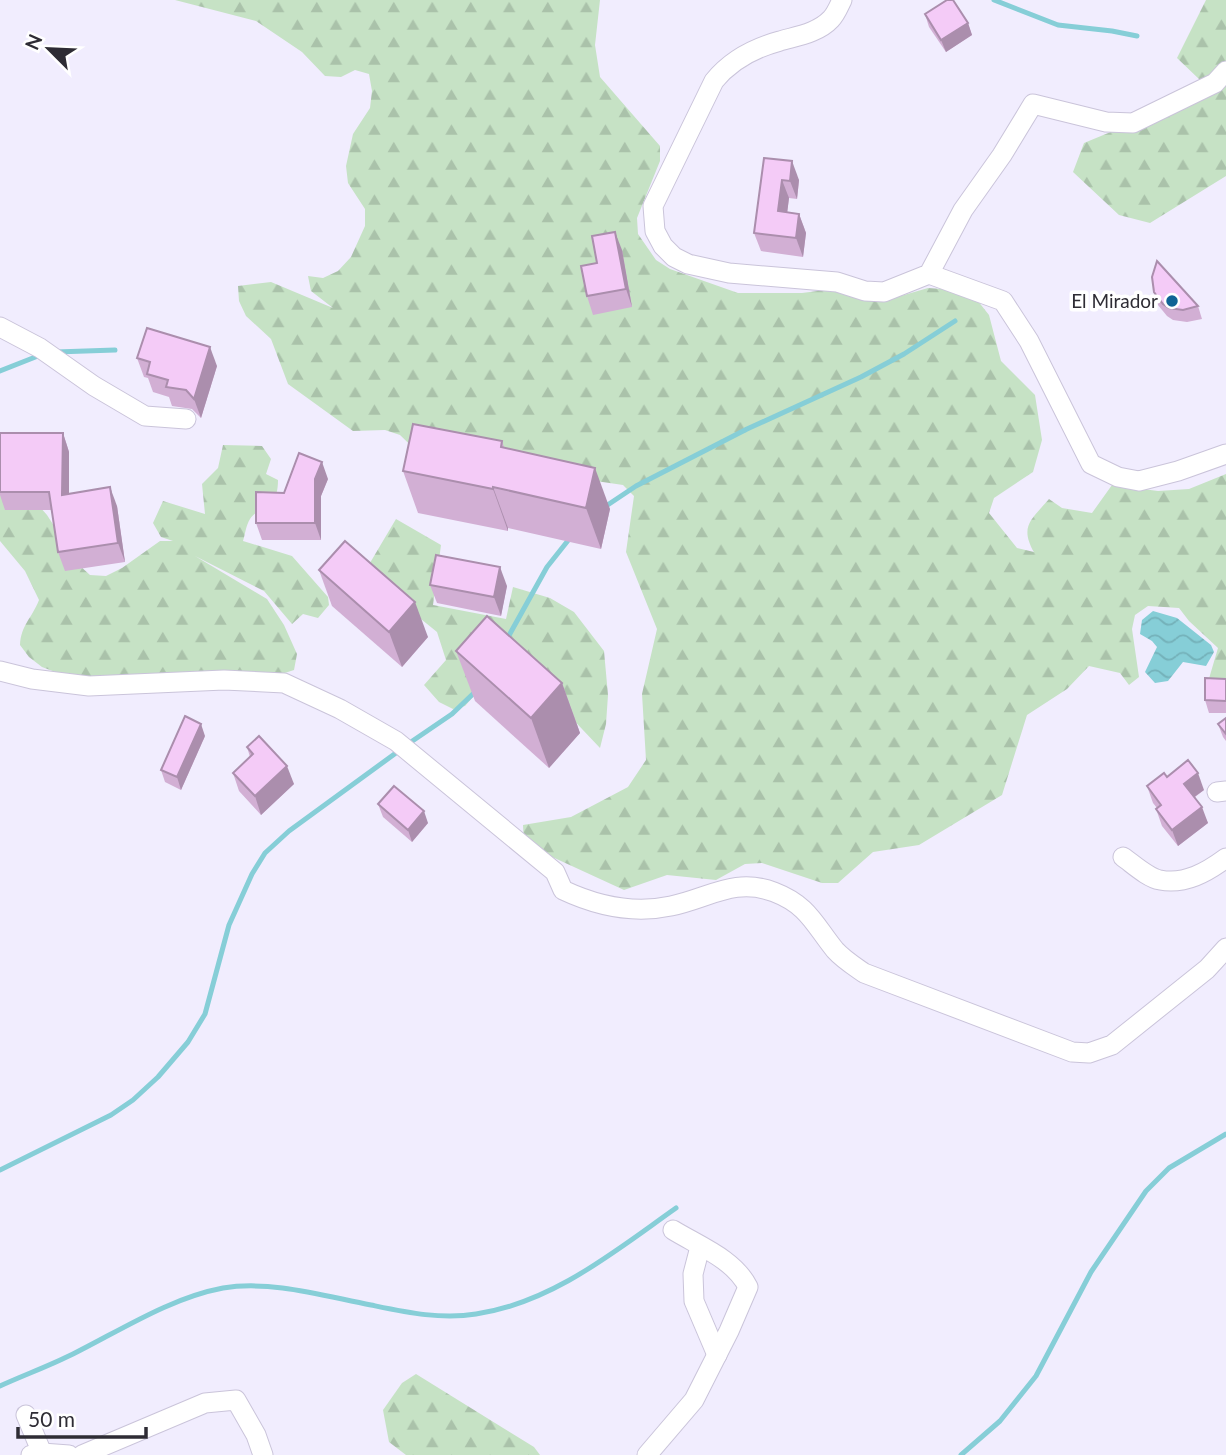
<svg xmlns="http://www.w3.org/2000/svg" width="1226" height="1455" font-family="Lato,sans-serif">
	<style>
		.forest { fill: url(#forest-firs) }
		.water { fill: url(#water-waves) }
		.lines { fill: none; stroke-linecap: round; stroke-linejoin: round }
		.stream { stroke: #86ced7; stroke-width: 5 }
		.minor-casing { stroke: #cac4da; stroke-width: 21 }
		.minor { stroke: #fff; stroke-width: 19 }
		.wall { fill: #d2afd4 }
		.shaded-wall { fill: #ab8ead }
		.building { fill: #f4cbf7; stroke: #ab8ead; stroke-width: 2 }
		.poi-dot { fill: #106395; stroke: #fff; stroke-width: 2.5 }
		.labels { text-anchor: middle; stroke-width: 7; stroke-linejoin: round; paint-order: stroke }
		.poi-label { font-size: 19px; fill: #2e2c34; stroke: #fff; text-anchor: end }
	</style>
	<defs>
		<pattern id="forest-firs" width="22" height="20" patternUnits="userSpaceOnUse" patternTransform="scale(1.75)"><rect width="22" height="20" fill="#c6e2c5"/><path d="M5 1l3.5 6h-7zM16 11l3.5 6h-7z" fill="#aac2aa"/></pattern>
		<pattern id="water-waves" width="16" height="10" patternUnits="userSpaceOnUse" patternTransform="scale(1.75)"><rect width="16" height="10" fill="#86ced7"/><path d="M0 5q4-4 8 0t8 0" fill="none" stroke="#74b1b9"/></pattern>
	</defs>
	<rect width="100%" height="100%" fill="#f1edfe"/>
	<!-- forest -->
	<g class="forest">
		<path d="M175 0H600L595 45 600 77 660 146V161L637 218 638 234 656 260 670 269 738 293H802L833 289 880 302 928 288 970 291 989 315 1001 361 1035 395 1042 440 1033 472 994 498 989 513 1017 548 1034 552C1019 526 1032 519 1049 499L1062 508 1092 513 1112 485 1158 491 1189 489 1226 474V681L1208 682 1218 648 1189 621 1179 608 1148 606 1135 615 1132 629 1139 677 1129 685 1120 673 1089 666 1067 689 1027 715 1002 795 919 845 873 852 838 883H822L762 863 745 864 716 880 667 875 624 890 524 844 523 825 571 817 628 787 646 760 642 694 657 629 626 552 634 496 623 485 494 466H432L400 435 385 430 353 431 288 384 271 339 246 316 239 301 238 286 271 282 333 308 311 291 308 276 323 278 338 271 351 257 365 226V209L348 183 346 166 353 134 370 108 372 91 369 74 355 70 341 77 325 76 302 52 256 21Z"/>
		<polygon points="1206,0 1226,0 1226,176 1150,223 1119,215 1073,172 1084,143 1176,105 1200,80 1177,58"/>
		<path d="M223 445 262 446 271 459 266 474 278 480C278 510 262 503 250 519 246 525 245 535 243 541L292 556 328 597 329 605 318 618 303 614 292 624 264 591 195 556 267 599 284 625 297 654 294 670 235 689 219 690 71 678 42 667 29 657 20 645C21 625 32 618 39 600L25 571 0 541V449L17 481 47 515 79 565 90 575 106 576 122 568 160 541H173L161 537 153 523 163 501 205 514 202 484 218 468Z"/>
		<polygon points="396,519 441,545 433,605 506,619 513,587 550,598 574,612 604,651 608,695 606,724 600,748 511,654 465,706 453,709 439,702 424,685 446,660 437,632 364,573"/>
		<polygon points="416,1374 534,1447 540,1455 406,1455 389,1442 383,1410 402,1383"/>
	</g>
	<!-- water -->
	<polygon class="water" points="1153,611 1177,618 1211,645 1214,652 1206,666 1183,662 1168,681 1155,683 1145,672 1157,647 1152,641 1140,634 1142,620"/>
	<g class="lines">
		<!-- stream -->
		<g class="stream">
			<polyline points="994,0 1058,25 1112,31 1137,36"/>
			<polyline points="56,352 115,350"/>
			<polyline points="0,371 43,354"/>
			<polyline points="603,508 636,486 747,429 861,377 904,354 955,321"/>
			<polyline points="507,639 547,567 570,538"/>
			<polyline points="408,744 452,714 477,690"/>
			<polyline points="0,1170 111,1115 133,1100 158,1077 188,1042 205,1014 229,925 252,874 265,853 289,831 400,750"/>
			<path d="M0 1386C24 1375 49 1366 73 1354 121 1330 170 1298 223 1288 271 1280 324 1296 371 1305 405 1312 441 1320 476 1314 552 1303 615 1251 676 1208"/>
			<polyline points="961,1455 1000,1421 1036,1376 1091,1272 1146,1191 1169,1168 1226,1134"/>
		</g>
		<defs>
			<g id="minor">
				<path d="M842 0C839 6 836 14 831 19 818 33 797 36 780 41 754 48 731 60 714 81L653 206 655 231 663 246 674 257 688 264 729 273 837 282 865 291 884 292 929 274 963 210 1002 155 1033 104 1106 122 1133 123 1215 83 1226 71"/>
				<polyline points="929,274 1003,301 1029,341 1091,464 1118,477 1139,481 1178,471 1226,454"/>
				<polyline points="0,327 40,348 94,386 145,416 186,419"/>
				<path d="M0 671 32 679 89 686 224 680 284 683 340 709 396 741 555 872 563 890C597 906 634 914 671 906 709 898 735 877 774 892 808 905 814 924 835 950 843 959 854 966 864 973L1072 1052 1089 1053 1112 1045 1207 969 1226 948"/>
				<polyline points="1217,792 1226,791"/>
				<path d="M1123 857C1133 864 1148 878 1160 880 1185 885 1207 872 1226 858"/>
				<polyline points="700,1247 693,1274 694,1301 717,1355"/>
				<polyline points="26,1415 42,1453"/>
				<polyline points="31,1455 42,1453 69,1455"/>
				<polyline points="82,1455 205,1403 236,1400 256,1435 263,1455"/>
				<path d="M647 1455 694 1400 729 1331 748 1287C734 1259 699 1246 673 1230"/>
			</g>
		</defs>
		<!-- minor casing -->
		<use href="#minor" class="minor-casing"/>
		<!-- minor -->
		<use href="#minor" class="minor"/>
	</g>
	<!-- wall -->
	<g class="wall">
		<polygon points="925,14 968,23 972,35 946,52 929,27"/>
		<polygon points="764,158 799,180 797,199 789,198 787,213 799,214 806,233 803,257 761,251 754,233"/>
		<polygon points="622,250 632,307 593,315 587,296 597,263"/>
		<polygon points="1154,292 1198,306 1202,319 1187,322 1173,320 1167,316 1158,305"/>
		<polygon points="137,358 217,366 201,418 192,409 172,406 169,397 153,392 148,378 144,377"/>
		<polygon points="0,433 63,433 69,452 69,494 117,506 125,562 65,571 58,552 52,510 5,510 0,495"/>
		<polygon points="502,441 504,447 610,509 601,549 508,528 508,531 418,513 403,471"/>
		<polygon points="328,479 321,496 321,540 262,540 256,523 284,493"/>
		<polygon points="319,570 428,637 402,667 332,606"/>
		<polygon points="430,585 507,586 501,616 437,603"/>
		<polygon points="456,651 562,683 580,733 549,768 475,701"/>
		<polygon points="1226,679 1226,713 1209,713 1205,700"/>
		<polygon points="1226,718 1226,741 1223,737 1218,724"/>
		<polygon points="205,736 181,790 165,782 161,770"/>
		<polygon points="247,747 294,784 261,815 239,791 233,773 250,757"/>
		<polygon points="1167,777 1204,790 1195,797 1208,823 1178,846 1162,826 1156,809 1157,808 1153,803 1147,786"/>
		<polygon points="378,804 428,823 412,842 383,817"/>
	</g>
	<!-- shaded-wall -->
	<g class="shaded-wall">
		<polygon points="968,23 972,35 946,52 941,40"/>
		<polygon points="792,161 799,180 797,199 790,181"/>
		<polygon points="782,180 789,198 785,230 778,211"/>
		<polygon points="799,214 806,233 803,257 796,238"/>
		<polygon points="615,232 622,250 632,307 626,289"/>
		<polygon points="210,347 217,366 201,418 194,399"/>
		<polygon points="63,433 69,452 69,513 62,495"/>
		<polygon points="322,462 328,479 321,496 321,540 315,523 315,479"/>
		<polygon points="595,468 610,509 601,549 586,508"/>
		<polygon points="110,487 117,506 125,562 118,543"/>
		<polygon points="493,487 508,528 508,531 493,489"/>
		<polygon points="500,567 507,586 501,616 494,597"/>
		<polygon points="415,602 428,637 402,667 389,632"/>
		<polygon points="562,683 580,733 549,768 531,718"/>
		<polygon points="201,724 205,736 181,790 177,777"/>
		<polygon points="287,766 294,784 261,815 255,796"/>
		<polygon points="1198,773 1204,790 1190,800 1184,784"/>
		<polygon points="1202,807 1208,823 1178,846 1172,830"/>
		<polygon points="424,811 428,823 412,842 408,830"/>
	</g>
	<!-- building -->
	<g class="building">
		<polygon points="947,0 953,0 968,23 941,40 925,14"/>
		<polygon points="764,158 792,161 790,181 782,180 778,211 799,214 796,238 754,233"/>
		<polygon points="615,232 626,289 587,296 581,266 597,263 592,236"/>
		<polygon points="1157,261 1198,306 1183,310 1169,308 1163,304 1154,292 1152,277"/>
		<polygon points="147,328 210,347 194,399 186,390 166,387 168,380 147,374 150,362 137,358"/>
		<polygon points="413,424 502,441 501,447 595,468 586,508 493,487 493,489 403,471"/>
		<polygon points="0,433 63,433 62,495 110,487 118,543 58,552 49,492 0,492"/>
		<polygon points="299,453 322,462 315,479 315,523 256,523 256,492 284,493"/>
		<polygon points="345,541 415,602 389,632 319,570"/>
		<polygon points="436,555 500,567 494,597 430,585"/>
		<polygon points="487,616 562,683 531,718 456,651"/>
		<polygon points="1205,678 1226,679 1226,701 1205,700"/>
		<polygon points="185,716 201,724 177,777 161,770"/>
		<polygon points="1226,718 1226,734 1218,724"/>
		<polygon points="259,736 287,766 255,796 233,773 253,754 247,747"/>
		<polygon points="1188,760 1198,773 1184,784 1202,807 1172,830 1156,809 1161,805 1147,786 1164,773 1167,777"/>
		<polygon points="394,786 424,811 408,830 378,804"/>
	</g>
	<!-- markers -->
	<circle class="poi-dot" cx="1172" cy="301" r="7"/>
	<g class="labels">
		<!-- poi labels -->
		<g class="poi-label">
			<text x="1158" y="308">El Mirador</text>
		</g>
	</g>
	<!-- north arrow -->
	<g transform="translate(49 49) rotate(294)" stroke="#ffffff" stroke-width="5" paint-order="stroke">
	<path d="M0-5L12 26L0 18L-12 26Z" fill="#2e2c34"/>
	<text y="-10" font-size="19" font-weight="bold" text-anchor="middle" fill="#2e2c34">N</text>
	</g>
	<!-- scale -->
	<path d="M18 1427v10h128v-10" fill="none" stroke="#2e2c34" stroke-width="3.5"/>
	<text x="28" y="1427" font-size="21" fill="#2e2c34" stroke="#ffffff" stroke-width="5" paint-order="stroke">50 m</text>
</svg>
